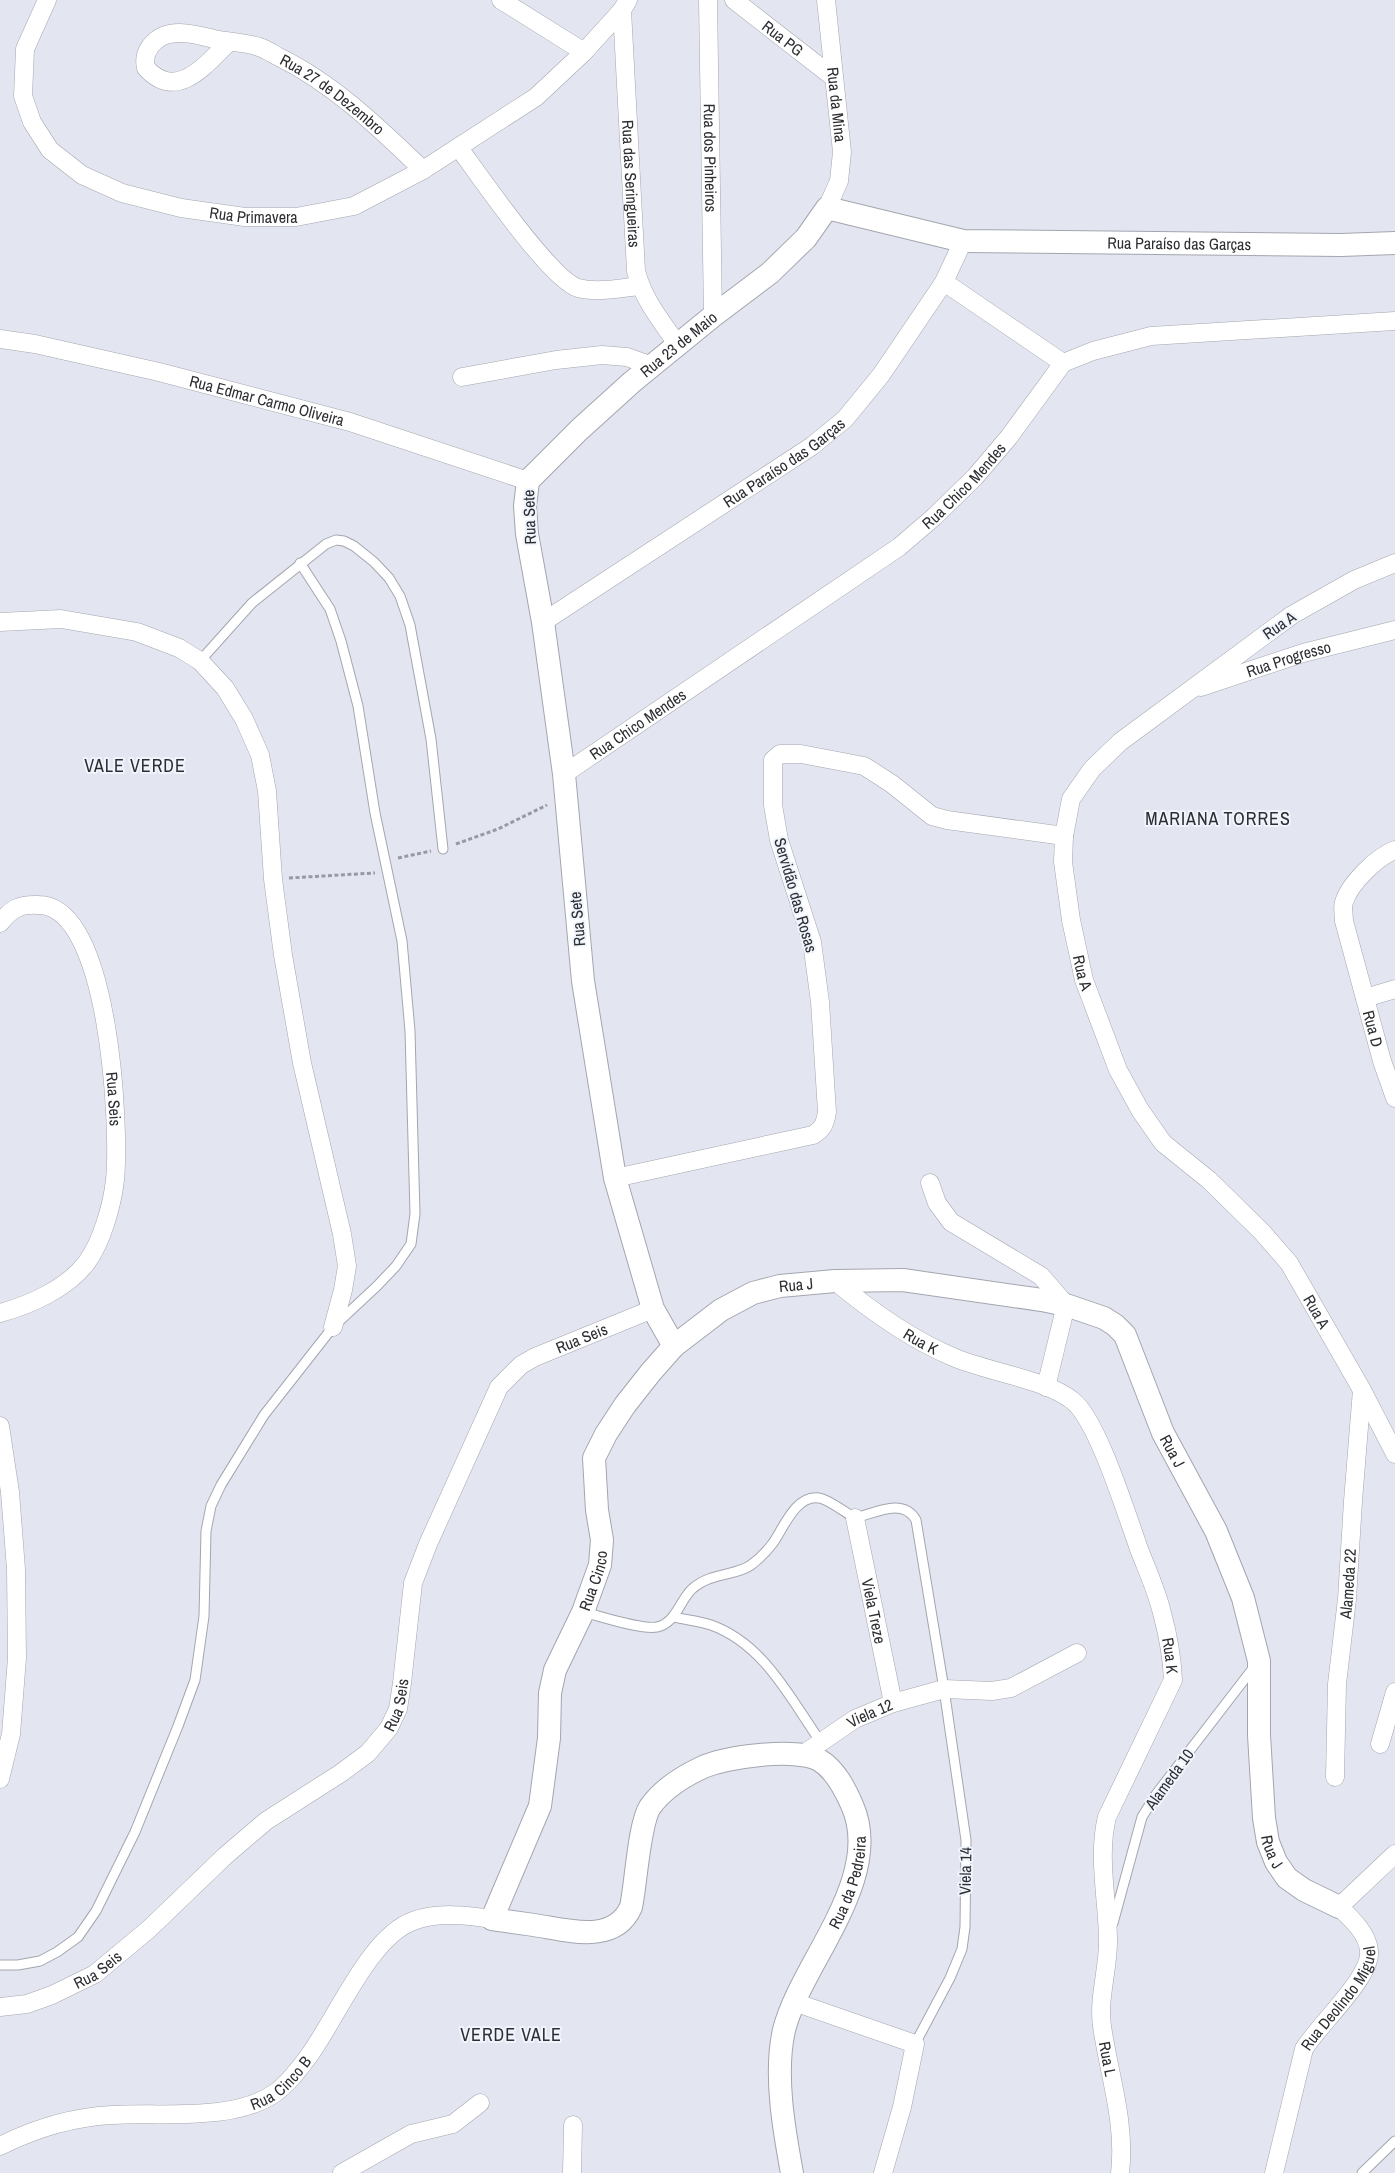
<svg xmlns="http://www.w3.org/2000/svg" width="1395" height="2173" font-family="'Archivo Narrow',sans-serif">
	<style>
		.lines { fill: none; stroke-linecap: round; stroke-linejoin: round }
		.service-casing { stroke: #a3a6af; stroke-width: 11 }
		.minor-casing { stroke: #a3a6af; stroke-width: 19 }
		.tertiary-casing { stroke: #a3a6af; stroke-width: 24 }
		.path { stroke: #989aa2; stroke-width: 3; stroke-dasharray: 4 2.5; stroke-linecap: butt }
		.service { stroke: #fff; stroke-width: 9 }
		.minor { stroke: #fff; stroke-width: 18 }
		.tertiary { stroke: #fff; stroke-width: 22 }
		.labels { text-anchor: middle; stroke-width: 4; stroke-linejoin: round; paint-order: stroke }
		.street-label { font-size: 16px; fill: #2d2e32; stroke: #f0f4fd }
		.neighbourhood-label { font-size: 18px; letter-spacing: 1px; fill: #2d2e32; stroke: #f0f4fd }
	</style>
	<rect width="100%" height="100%" fill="#e3e6f0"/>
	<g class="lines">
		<defs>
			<g id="service">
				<polyline points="200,661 252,603 326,544 336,540 344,541 354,546 374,562 389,578 400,596 410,625 431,739 443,849"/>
				<path d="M583 1612C600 1616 641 1630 657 1627 676 1623 680 1600 692 1589 711 1572 736 1576 751 1565 759 1559 767 1551 773 1543 783 1529 796 1494 819 1498 828 1499 846 1513 855 1518 875 1513 903 1497 916 1520L944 1689 966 1840 965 1927 962 1949 950 1978 915 2044"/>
				<path d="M674 1617C686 1620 699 1621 711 1625 764 1644 790 1698 820 1741"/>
				<polyline points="1113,1923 1142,1817 1157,1793 1254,1667"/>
				<polyline points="0,1965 18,1965 40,1961 57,1952 78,1937 96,1911 135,1832 178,1726 195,1680 204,1616 206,1531 211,1506 221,1485 264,1415 333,1327 377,1286 396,1266 411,1244 415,1214 410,1031 402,941 375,813 358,706 341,641 330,609 300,563"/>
				<polyline points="1362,2173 1395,2141"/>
			</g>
			<g id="minor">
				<path id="s1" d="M47 0 25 49 23 96 32 122 50 150 82 175 122 193 181 208 245 217H296L354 206 423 170 536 97 584 52 622 10 628 0"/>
				<polyline points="501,0 584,52"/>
				<path id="s2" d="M708 0 713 316"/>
				<path id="s3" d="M734 0 833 77"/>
				<path id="s4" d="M826 0 842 152 839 181 827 208"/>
				<path id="s5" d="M622 10 636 271C643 299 661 321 678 345"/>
				<path id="s6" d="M229 42C205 65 177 102 146 68 143 55 149 44 161 37 177 29 198 35 214 39 228 42 245 42 259 47 266 49 273 54 279 57 334 84 379 128 423 170"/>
				<path d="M459 148C479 175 550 279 578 288 597 293 620 288 640 286"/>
				<polyline points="944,282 1063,363"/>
				<path id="s7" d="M0 339 35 344 159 372 350 422 528 481"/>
				<polyline points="462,377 556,360 602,355 627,357 652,366"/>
				<path id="s8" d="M1395 563 1354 580 1292 615 1120 742 1092 769 1071 799 1064 836 1063 862 1071 920 1084 980 1118 1070 1140 1110 1163 1143 1209 1180 1262 1232 1289 1263 1362 1390 1395 1454"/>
				<polyline points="0,622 61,619 137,632 179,648 200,661 225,688 244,719 260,755 267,791 273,879 283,955 302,1063 342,1234 347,1266 343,1290 333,1327"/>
				<path id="s9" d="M543 622 812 446 845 419 881 375 944 282 963 241"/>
				<path id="s10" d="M1201 687 1303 653 1395 630"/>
				<path id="s11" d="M564 774 899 547 934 517 975 477 1009 437 1063 363 1093 351 1151 336 1395 321"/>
				<path id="s12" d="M1395 850C1377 857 1350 883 1344 902 1342 907 1344 915 1344 921L1382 1061 1395 1098"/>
				<path id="s13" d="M0 923C12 908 20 904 39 905 110 906 120 1128 115 1180 112 1206 102 1241 87 1262 68 1288 30 1305 0 1313"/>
				<polyline points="1365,998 1395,989"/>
				<path d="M615 1178 813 1135C823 1129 825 1124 827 1112L820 1002 812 942 779 840 773 805V760L780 754H801L864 766 892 784 932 816 947 820 1064 836"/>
				<polyline points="930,1183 937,1203 951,1222 1041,1276 1066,1305 1046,1387"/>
				<path id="s14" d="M835 1281C871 1311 910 1339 953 1357 987 1372 1046 1379 1073 1401 1098 1421 1127 1516 1139 1549 1147 1570 1157 1591 1162 1613 1168 1635 1172 1657 1173 1680L1107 1817C1097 1857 1108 1901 1108 1942 1108 1970 1098 1999 1102 2026 1109 2075 1126 2123 1120 2173"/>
				<polyline points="0,1426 10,1492 16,1569 17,1658 11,1734 0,1779"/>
				<path id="s15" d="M855 1518 893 1703"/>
				<polyline points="1380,1744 1395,1692"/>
				<path id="s16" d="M802 1755 855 1719 893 1703 944 1689 992 1691 1011 1688 1077 1653"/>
				<path id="s17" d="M1335 1777 1337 1684 1347 1599 1353 1501 1362 1390"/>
				<polyline points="794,2002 915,2044 902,2107 883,2173"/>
				<path id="s18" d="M0 2007 27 2004 52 1995 95 1974 149 1929 225 1856 266 1821 341 1773 368 1753 389 1728 398 1709 402 1683 413 1583 428 1544 499 1387 521 1365 535 1357 653 1309"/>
				<path id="s19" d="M0 2146C36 2128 72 2117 112 2115 161 2112 233 2122 275 2093 288 2084 299 2069 308 2057 336 2020 369 1937 413 1921 438 1912 466 1915 492 1919"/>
				<polyline points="342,2173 411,2134 453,2124 480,2103"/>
				<polyline points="572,2173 573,2125"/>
				<path id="s20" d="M1274 2173 1304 2049C1319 2024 1372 1977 1369 1951 1368 1934 1351 1918 1339 1907L1395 1854"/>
			</g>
			<g id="tertiary">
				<path id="s21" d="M674 1346 653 1309 615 1178 583 981 564 774 543 622 527 534 525 506 528 481 579 430 632 382 713 316 770 273 806 238 827 208 963 241 1341 245 1395 243"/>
				<path id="s22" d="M792 2173C784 2130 774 2074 784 2030 801 1963 885 1878 852 1805 845 1789 835 1769 819 1760 796 1747 724 1757 701 1768 682 1777 662 1790 650 1807 639 1824 636 1884 631 1907 614 1945 567 1930 534 1925 520 1923 506 1921 492 1919L540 1806 549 1738 550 1693 555 1670 583 1612 600 1565 602 1540 597 1510 594 1458 606 1434 625 1405 651 1372 674 1346 721 1310 753 1293 780 1286 835 1281 903 1280 1042 1300 1066 1305 1104 1318 1115 1325 1125 1335 1163 1433 1216 1531 1243 1598 1259 1661V1735L1264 1818 1268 1842 1276 1862 1287 1878 1304 1890 1339 1907"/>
			</g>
		</defs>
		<!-- service casing -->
		<use href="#service" class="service-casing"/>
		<!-- minor casing -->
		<use href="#minor" class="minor-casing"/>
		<!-- tertiary casing -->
		<use href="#tertiary" class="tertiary-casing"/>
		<!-- path -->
		<g class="path">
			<polyline points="456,844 498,829 547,805"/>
			<polyline points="398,858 431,851"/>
			<polyline points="289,878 375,873"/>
		</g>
		<!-- service -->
		<use href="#service" class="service"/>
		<!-- minor -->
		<use href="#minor" class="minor"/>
		<!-- tertiary -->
		<use href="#tertiary" class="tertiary"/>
	</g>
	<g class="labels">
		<!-- street labels -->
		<g class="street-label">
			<text dy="6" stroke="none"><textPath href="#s3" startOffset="62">Rua PG</textPath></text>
			<text dy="6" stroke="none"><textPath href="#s6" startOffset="326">Rua 27 de Dezembro</textPath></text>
			<text dy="6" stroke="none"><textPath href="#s4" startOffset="105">Rua da Mina</textPath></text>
			<text dy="6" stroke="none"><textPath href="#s2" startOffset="158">Rua dos Pinheiros</textPath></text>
			<text dy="6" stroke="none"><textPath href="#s5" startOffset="174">Rua das Seringueiras</textPath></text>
			<text dy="6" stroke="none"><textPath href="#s1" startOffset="380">Rua Primavera</textPath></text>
			<text dy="6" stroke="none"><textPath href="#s21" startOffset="1645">Rua Paraíso das Garças</textPath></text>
			<text dy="6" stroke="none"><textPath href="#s21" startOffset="1086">Rua 23 de Maio</textPath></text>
			<text dy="6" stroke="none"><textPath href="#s7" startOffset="274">Rua Edmar Carmo Oliveira</textPath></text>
			<text dy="6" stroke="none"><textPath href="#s9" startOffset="289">Rua Paraíso das Garças</textPath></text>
			<text dy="6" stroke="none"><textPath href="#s11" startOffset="494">Rua Chico Mendes</textPath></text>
			<text transform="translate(529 517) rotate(-92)" y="6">Rua Sete</text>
			<text transform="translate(1279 625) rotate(-35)" y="6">Rua A</text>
			<text dy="6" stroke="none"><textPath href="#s10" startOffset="92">Rua Progresso</textPath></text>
			<text dy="6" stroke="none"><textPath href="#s11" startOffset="89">Rua Chico Mendes</textPath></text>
			<text transform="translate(796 895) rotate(74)" y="6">Servidão das Rosas</text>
			<text transform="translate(577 919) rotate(-95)" y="6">Rua Sete</text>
			<text dy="6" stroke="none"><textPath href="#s8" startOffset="581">Rua A</textPath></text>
			<text dy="6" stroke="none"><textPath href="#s12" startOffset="205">Rua D</textPath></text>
			<text dy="6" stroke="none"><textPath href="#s13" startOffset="266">Rua Seis</textPath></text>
			<text dy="6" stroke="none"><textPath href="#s22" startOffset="1640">Rua J</textPath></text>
			<text dy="6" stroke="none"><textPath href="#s8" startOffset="1001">Rua A</textPath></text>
			<text dy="6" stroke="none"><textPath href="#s18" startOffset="946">Rua Seis</textPath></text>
			<text dy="6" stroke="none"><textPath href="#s14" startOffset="105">Rua K</textPath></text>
			<text dy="6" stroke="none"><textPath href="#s22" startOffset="2105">Rua J</textPath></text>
			<text dy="6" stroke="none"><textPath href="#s22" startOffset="1238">Rua Cinco</textPath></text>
			<text dy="6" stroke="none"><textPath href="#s17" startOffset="194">Alameda 22</textPath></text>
			<text dy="6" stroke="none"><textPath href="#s15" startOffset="95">Viela Treze</textPath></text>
			<text dy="6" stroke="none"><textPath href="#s14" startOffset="544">Rua K</textPath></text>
			<text dy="6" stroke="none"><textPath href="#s18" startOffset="511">Rua Seis</textPath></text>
			<text dy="6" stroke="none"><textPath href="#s16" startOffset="80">Viela 12</textPath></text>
			<text transform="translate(1169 1779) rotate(-54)" y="6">Alameda 10</text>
			<text dy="6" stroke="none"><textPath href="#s22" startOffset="2525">Rua J</textPath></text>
			<text transform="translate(965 1871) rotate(-89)" y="6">Viela 14</text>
			<text dy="6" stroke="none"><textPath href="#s22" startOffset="306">Rua da Pedreira</textPath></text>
			<text dy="6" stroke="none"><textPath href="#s18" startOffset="106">Rua Seis</textPath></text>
			<text dy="6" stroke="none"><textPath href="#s20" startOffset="190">Rua Deolindo Miguel</textPath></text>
			<text dy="6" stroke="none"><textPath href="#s14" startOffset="964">Rua L</textPath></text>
			<text dy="6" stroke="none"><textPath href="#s19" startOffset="294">Rua Cinco B</textPath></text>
		</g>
		<!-- neighbourhood labels -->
		<g class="neighbourhood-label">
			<text x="135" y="772">VALE VERDE</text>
			<text x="1218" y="825">MARIANA TORRES</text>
			<text x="511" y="2041">VERDE VALE</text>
		</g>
	</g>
</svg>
